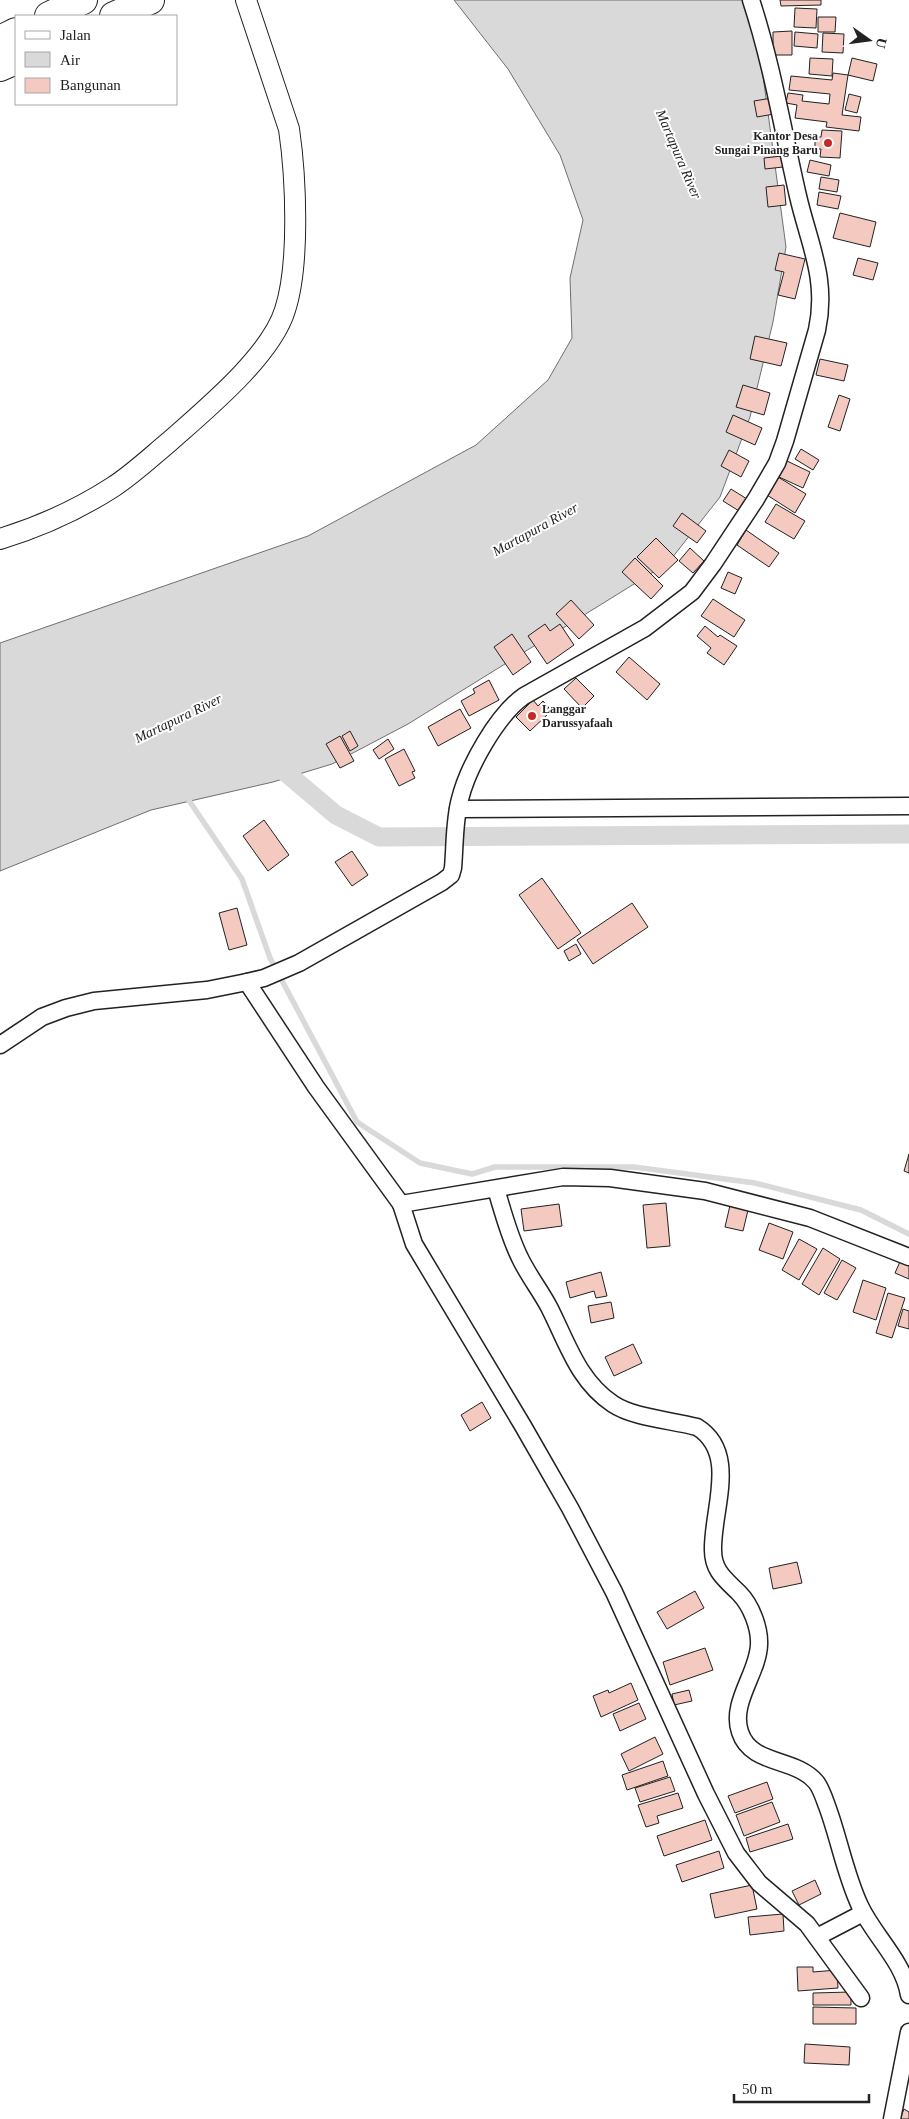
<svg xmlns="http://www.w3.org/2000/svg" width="909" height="2119" font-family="'Times New Roman',serif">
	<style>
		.water { fill: #d9d9d9; stroke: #6f6f6f }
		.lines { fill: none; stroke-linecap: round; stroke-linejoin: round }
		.stream { stroke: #d9d9d9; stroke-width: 5.5 }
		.canal { stroke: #d9d9d9; stroke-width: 19 }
		.building { fill: #f3c9c0; stroke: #222 }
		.minor-casing { stroke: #222; stroke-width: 19 }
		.tertiary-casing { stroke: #222; stroke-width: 22 }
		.trunk-casing { stroke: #222; stroke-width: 30 }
		.minor { stroke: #fff; stroke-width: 16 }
		.tertiary { stroke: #fff; stroke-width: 20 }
		.trunk { stroke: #fff; stroke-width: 28 }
		.poi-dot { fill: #c62828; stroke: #fff; stroke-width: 2 }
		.labels { text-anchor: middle; stroke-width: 4; stroke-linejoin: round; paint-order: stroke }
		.poi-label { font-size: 12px; font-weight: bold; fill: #222; stroke: #fff; text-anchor: end }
		.water-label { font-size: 14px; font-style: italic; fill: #222; stroke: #fff }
	</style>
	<rect width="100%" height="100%" fill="#fff"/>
	<!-- water -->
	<polygon class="water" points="454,0 746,0 757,31 786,247 773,322 750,417 720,497 668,563 408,724 332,764 273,782 151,810 0,871 0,643 308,536 476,445 548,380 572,338 570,278 583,220 560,155 508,69"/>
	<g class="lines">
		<!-- stream -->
		<polyline class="stream" points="186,796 242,879 270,958 357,1122 420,1163 472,1174 495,1167 634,1167 755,1183 861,1210 909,1234"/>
		<!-- canal -->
		<polyline class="canal" points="271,760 336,815 379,837 909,834"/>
	</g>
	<!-- building -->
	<g class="building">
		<polygon points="780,0 821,0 821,5 781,6"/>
		<polygon points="795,8 817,9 816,28 794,27"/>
		<polygon points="818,17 836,17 835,32 818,32"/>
		<polygon points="792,31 792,55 773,55 773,32"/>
		<polygon points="795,32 818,34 817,48 794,46"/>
		<polygon points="823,33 844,34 843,53 822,52"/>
		<polygon points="810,58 833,59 832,76 809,74"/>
		<polygon points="852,58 877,64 873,81 848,75"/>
		<polygon points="833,73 848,75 842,115 861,117 859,131 826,127 827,122 795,118 797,105 786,103 788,93 803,95 802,101 829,104 830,94 789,90 791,76 832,80"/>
		<polygon points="849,94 861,97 857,113 845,110"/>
		<polygon points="772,98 774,114 757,117 754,101"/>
		<polygon points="822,130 842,131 840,158 820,157 821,149 815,149 815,137 821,137"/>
		<polygon points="782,156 783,167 765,169 764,158"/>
		<polygon points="810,160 831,165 829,176 807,172"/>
		<polygon points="821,177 839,180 837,192 819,189"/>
		<polygon points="784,185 786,205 768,207 766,187"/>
		<polygon points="819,192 841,196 838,209 817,205"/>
		<polygon points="840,213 876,222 870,247 833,238"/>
		<polygon points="779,253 805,259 795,299 778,295 784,272 775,270"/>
		<polygon points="858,258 878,263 873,280 853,275"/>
		<polygon points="755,336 787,343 781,366 750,359"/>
		<polygon points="820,359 848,365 844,381 816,375"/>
		<polygon points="743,385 770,393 764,415 736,407"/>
		<polygon points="839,395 850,399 840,431 828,427"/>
		<polygon points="733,415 762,428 755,445 726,432"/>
		<polygon points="801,449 819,460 813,470 795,459"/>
		<polygon points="729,450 749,461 741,477 721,466"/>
		<polygon points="787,461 810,472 803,488 779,477"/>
		<polygon points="778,477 806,494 795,513 767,495"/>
		<polygon points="731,489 747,499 739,511 723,501"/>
		<polygon points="776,504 805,521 794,539 765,522"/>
		<polygon points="682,513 706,531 697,543 673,526"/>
		<polygon points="746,530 779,553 769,567 737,545"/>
		<polygon points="656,538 678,560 659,578 637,557"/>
		<polygon points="690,548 704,561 693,573 679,561"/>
		<polygon points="635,558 663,586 651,599 622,572"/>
		<polygon points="728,572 742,578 735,594 721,588"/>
		<polygon points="713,599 745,620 734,637 701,616"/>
		<polygon points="571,600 594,625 579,639 556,614"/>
		<polygon points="545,624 550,631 560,624 574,645 547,664 528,636"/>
		<polygon points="705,626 718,637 720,635 737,646 724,665 707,653 711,648 697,636"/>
		<polygon points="512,634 531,662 513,675 494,647"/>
		<polygon points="629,657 660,684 647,700 616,672"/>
		<polygon points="576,678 594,696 582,708 564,689"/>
		<polygon points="489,680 499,700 469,716 461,701 475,693 473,689"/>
		<polygon points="533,700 538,706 543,701 549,708 544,712 547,715 530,731 516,717"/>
		<polygon points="460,709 471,728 438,746 428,727"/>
		<polygon points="350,731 358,746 350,751 342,736"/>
		<polygon points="340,736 354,761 340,768 326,744"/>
		<polygon points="388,739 394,749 379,759 373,750"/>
		<polygon points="404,749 415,771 412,772 415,778 399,786 385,759"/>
		<polygon points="264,820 289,855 268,871 243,836"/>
		<polygon points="352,851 368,875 352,886 335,862"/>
		<polygon points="542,878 581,933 558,949 519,895"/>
		<polygon points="632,903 648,927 593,964 577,940"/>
		<polygon points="237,908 247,945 229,950 219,913"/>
		<polygon points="576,944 581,954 569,961 564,951"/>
		<polygon points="909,1154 909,1173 904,1171"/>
		<polygon points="731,1201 749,1206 743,1231 725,1227"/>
		<polygon points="666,1203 670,1246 647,1248 643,1205"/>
		<polygon points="559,1204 562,1226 524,1231 521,1209"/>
		<polygon points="769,1223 793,1232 783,1259 759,1250"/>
		<polygon points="799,1239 817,1249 799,1280 782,1270"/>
		<polygon points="823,1248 840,1259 819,1295 802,1284"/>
		<polygon points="902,1257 909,1260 909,1279 895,1273"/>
		<polygon points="842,1260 856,1268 837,1300 824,1293"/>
		<polygon points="601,1272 607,1296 596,1298 594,1291 570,1298 566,1282"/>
		<polygon points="863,1280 886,1288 876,1320 853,1312"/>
		<polygon points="888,1293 905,1298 892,1338 876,1333"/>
		<polygon points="611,1302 614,1318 591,1323 588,1306"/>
		<polygon points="903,1309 909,1311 909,1329 898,1326"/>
		<polygon points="633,1344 642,1363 614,1376 605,1357"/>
		<polygon points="482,1402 491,1418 470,1431 461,1415"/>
		<polygon points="797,1562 802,1583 773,1589 769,1568"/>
		<polygon points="695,1591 704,1608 667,1629 657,1612"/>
		<polygon points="705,1648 713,1670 670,1685 663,1662"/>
		<polygon points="631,1683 638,1700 601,1717 593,1696 608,1690 609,1693"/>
		<polygon points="689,1690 692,1701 674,1705 672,1694"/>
		<polygon points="639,1703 646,1719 620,1731 613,1714"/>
		<polygon points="655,1737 663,1754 629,1771 621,1754"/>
		<polygon points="663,1761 668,1776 627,1790 622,1775"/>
		<polygon points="670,1777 675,1791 640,1802 635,1788"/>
		<polygon points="767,1782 773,1799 735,1813 728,1796"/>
		<polygon points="678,1793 683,1808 657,1816 659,1823 646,1827 638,1805"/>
		<polygon points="772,1802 780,1822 744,1836 736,1815"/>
		<polygon points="705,1820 712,1840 664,1856 657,1836"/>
		<polygon points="788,1824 793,1839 750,1852 746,1838"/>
		<polygon points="719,1851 724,1868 682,1882 676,1865"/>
		<polygon points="815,1880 821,1894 799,1905 792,1891"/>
		<polygon points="752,1885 757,1909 715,1918 710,1894"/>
		<polygon points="783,1914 784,1931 750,1935 748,1917"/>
		<polygon points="797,1967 813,1967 813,1972 837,1970 838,1988 798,1991"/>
		<polygon points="851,1992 851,2005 813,2005 813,1993"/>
		<polygon points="813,2007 856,2008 856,2024 813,2024"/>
		<polygon points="805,2044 850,2047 849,2065 804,2063"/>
		<polygon points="904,2109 909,2112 909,2119 900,2119"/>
	</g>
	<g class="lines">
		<defs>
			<g id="minor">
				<path d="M751 0C772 64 783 131 798 196 809 244 828 279 817 330L785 441 777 463 756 499 713 564 692 592 645 628 524 696C497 715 468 767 460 799 454 821 455 846 453 868L451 875 442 882 299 963 264 978 247 982 316 1087 401 1204 563 1177 610 1178 705 1191 810 1218 909 1257"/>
				<polyline points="458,809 909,806"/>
				<polyline points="0,1045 42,1017 66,1008 94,1001 207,990 247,982"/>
				<path d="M496 1189C503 1212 509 1236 520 1258 528 1275 540 1290 549 1307 567 1342 578 1381 613 1404 634 1418 671 1420 697 1427 739 1453 712 1510 713 1550 713 1571 725 1579 739 1593 751 1605 760 1628 759 1645 758 1673 730 1703 740 1732 751 1766 795 1757 816 1782 821 1788 824 1798 827 1806 839 1838 845 1874 860 1906 874 1936 904 1962 909 1995"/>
				<polyline points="401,1204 414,1244 523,1426 570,1508 614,1592 706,1794 736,1853 759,1883 807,1924 861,1998"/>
				<polyline points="817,1937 863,1913"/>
				<polyline points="892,2119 909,2032"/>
			</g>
			<path id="tertiary" d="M0 539C39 527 79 509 113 487 133 474 151 457 169 442 205 410 271 356 285 310 300 264 296 177 289 129L246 0"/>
			<g id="trunk">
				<polyline points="49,16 83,0"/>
				<polyline points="114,16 150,0"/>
				<polyline points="0,40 16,32"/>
				<polyline points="0,67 16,60"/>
			</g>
		</defs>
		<!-- minor casing -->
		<use href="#minor" class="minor-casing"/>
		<!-- tertiary casing -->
		<use href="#tertiary" class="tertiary-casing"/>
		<!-- trunk casing -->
		<use href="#trunk" class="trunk-casing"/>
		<!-- minor -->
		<use href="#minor" class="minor"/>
		<!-- tertiary -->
		<use href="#tertiary" class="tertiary"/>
		<!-- trunk -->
		<use href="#trunk" class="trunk"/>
	</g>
	<!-- markers -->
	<g class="poi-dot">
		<circle cx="828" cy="143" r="5"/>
		<circle cx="532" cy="716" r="5"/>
	</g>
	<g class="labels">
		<!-- poi labels -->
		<g class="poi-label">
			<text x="818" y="140">Kantor Desa<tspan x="818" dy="14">Sungai Pinang Baru</tspan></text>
			<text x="542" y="713" text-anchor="start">Langgar<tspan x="542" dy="14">Darussyafaah</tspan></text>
		</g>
		<!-- water labels -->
		<g class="water-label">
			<text transform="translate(679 154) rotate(67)" y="5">Martapura River</text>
			<text transform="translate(535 529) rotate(-29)" y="5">Martapura River</text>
			<text transform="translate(178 718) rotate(-26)" y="5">Martapura River</text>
		</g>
	</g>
	<!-- legend -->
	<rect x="15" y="15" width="162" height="90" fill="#ffffff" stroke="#a7a7a7"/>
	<rect x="25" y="31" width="25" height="8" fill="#ffffff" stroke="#a7a7a7"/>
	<text x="60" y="40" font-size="15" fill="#222222">Jalan</text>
	<rect x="25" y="52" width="25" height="15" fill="#d9d9d9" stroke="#a7a7a7"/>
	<text x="60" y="65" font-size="15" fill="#222222">Air</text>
	<rect x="25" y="78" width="25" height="15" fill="#f3c9c0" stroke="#a7a7a7"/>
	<text x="60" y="90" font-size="15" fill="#222222">Bangunan</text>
	<!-- north arrow -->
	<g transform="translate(869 40) rotate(104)" stroke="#ffffff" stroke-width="4" paint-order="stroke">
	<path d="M0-4L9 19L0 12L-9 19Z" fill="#222222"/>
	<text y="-8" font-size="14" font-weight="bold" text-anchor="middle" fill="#222222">U</text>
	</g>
	<!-- scale -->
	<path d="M734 2094v8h135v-8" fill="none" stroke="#222222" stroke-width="2.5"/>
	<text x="742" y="2094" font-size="15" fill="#222222" stroke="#ffffff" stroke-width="4" paint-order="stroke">50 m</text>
</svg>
